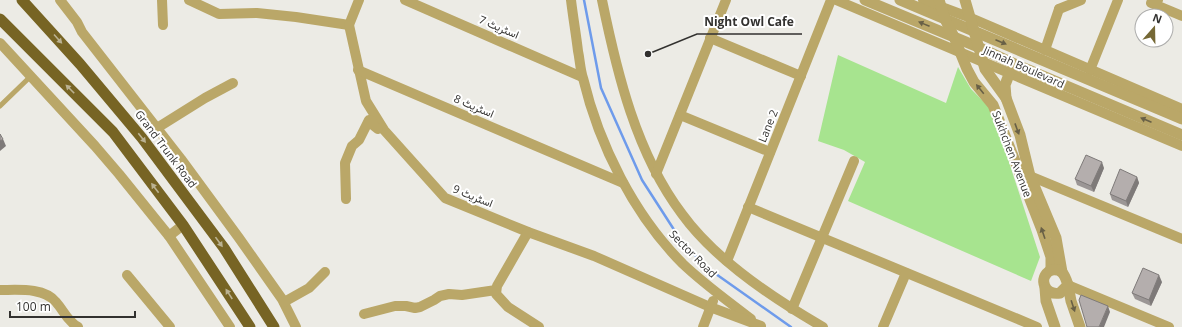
<svg xmlns="http://www.w3.org/2000/svg" width="1182" height="327" font-family="'Open Sans',Vazirmatn,sans-serif">
	<style>
		.green { fill: #a7e48f }
		.lines { fill: none; stroke-linecap: round; stroke-linejoin: round }
		.stream { stroke: #6e9beb; stroke-width: 2.5 }
		.service { stroke: #baa768; stroke-width: 5 }
		.minor { stroke: #baa768; stroke-width: 10 }
		.tertiary { stroke: #baa768; stroke-width: 11 }
		.trunk { stroke: #776424; stroke-width: 11 }
		.wall { fill: #9b9695 }
		.shaded-wall { fill: #7e7a79 }
		.building { fill: #b4aead; stroke: #7e7a79 }
		.oneway { fill: #686046 }
		.oneway2 { fill: #bbb292 }
		.labels { text-anchor: middle; stroke-width: 4; stroke-linejoin: round; paint-order: stroke }
		.street-label { font-size: 11px; fill: #32312f; stroke: #fff }
		.leader { fill: none; stroke: #32312f; stroke-width: 1.5 }
		.callout-dot { fill: #32312f; stroke: #fff; stroke-width: 1.5 }
		.callout-label { font-size: 12px; text-anchor: middle; font-weight: bold; fill: #32312f; stroke: #fff; stroke-width: 4; stroke-linejoin: round; paint-order: stroke }
	</style>
	<rect width="100%" height="100%" fill="#ecebe5"/>
	<!-- green -->
	<polygon class="green" points="838,55 946,103 958,67 971,89 992,110 1040,257 1031,281 848,201 865,162 844,150 818,141"/>
	<g class="lines">
		<!-- stream -->
		<polyline class="stream" points="584,0 601,88 642,180 680,239 706,267 791,327"/>
		<!-- service -->
		<polyline class="service" points="0,106 31,76"/>
		<!-- minor -->
		<g class="minor">
			<polyline points="60,0 77,22 82,32 181,159 239,238 282,299 296,327"/>
			<polyline points="162,0 163,25"/>
			<polyline points="189,0 219,14 257,13 296,17 349,25 359,0"/>
			<polyline points="405,0 582,77"/>
			<path d="M571 0C573 17 576 34 578 51 580 60 580 69 583 78 599 145 634 215 683 264 704 284 728 301 751 319"/>
			<path d="M602 0C617 73 636 153 682 214 716 261 774 299 823 327"/>
			<polyline points="836,0 1182,146"/>
			<polyline points="923,0 971,18 1182,109"/>
			<polyline points="1158,0 1151,3 1182,16"/>
			<polyline points="1059,9 1081,0"/>
			<polyline points="349,25 366,101 384,130 445,198 528,232 594,256 710,307 761,326"/>
			<polyline points="710,38 801,76"/>
			<polyline points="0,43 95,146 119,174 169,236 230,327"/>
			<polyline points="1045,50 1059,9"/>
			<polyline points="358,70 623,183"/>
			<polyline points="1090,70 1118,0"/>
			<polyline points="680,115 770,152"/>
			<polyline points="157,128 205,98 233,83"/>
			<polyline points="656,174 726,0"/>
			<polyline points="1030,176 1182,239"/>
			<polyline points="346,199 345,163 352,146 359,140 369,120 372,121 373,125 378,129"/>
			<polyline points="748,207 1037,327"/>
			<polyline points="528,232 497,286 496,294 508,307 539,327"/>
			<polyline points="169,236 183,225"/>
			<polyline points="727,261 831,0"/>
			<polyline points="127,275 170,327"/>
			<polyline points="1068,285 1169,327"/>
			<path d="M0 290C17 290 44 287 56 302 64 311 67 321 78 327"/>
			<polyline points="284,302 309,288 325,272"/>
			<polyline points="792,309 854,161"/>
			<polyline points="364,314 395,306 406,306 415,308 420,307 434,300 440,296 449,294 462,295 496,290"/>
			<polyline points="703,327 713,301"/>
			<polyline points="883,327 906,273"/>
		</g>
		<!-- tertiary -->
		<g class="tertiary">
			<polyline points="865,0 978,47 1017,65 1182,135"/>
			<polyline points="900,0 1182,119"/>
			<polyline points="939,0 945,19 954,37 967,69 974,82 993,105 1042,230 1051,257 1051,270"/>
			<polyline points="965,0 985,69 1006,98 1020,135 1030,176 1056,238 1062,272"/>
			<polyline points="1006,98 1005,85 1010,72"/>
			<path d="M1051 270C1063 268 1065 276 1068 285L1060 293C1045 296 1037 278 1051 270Z"/>
			<polyline points="1068,285 1071,301 1080,327"/>
			<polyline points="1045,288 1046,301 1055,327"/>
		</g>
		<!-- trunk -->
		<g class="trunk">
			<polyline points="22,0 80,64 142,138 224,248 274,327"/>
			<polyline points="0,19 113,132 183,225 250,327"/>
		</g>
	</g>
	<!-- wall -->
	<g class="wall">
		<polygon points="1104,168 1094,192 1077,185 1075,179"/>
		<polygon points="1137,177 1139,183 1128,207 1112,200 1110,194"/>
		<polygon points="1162,282 1151,306 1135,299 1132,293"/>
	</g>
	<!-- shaded-wall -->
	<g class="shaded-wall">
		<polygon points="3,139 6,146 0,151 0,141"/>
		<polygon points="1102,162 1104,168 1094,192 1091,186"/>
		<polygon points="1137,177 1139,183 1128,207 1126,201"/>
		<polygon points="1159,275 1162,282 1151,306 1149,300"/>
		<polygon points="1108,306 1110,312 1104,327 1099,327"/>
	</g>
	<!-- building -->
	<g class="building">
		<polygon points="0,134 3,139 0,141"/>
		<polygon points="1086,155 1102,162 1091,186 1075,179"/>
		<polygon points="1120,169 1137,177 1126,201 1110,194"/>
		<polygon points="1143,268 1159,275 1149,300 1132,293"/>
		<polygon points="1081,295 1108,306 1099,327 1087,327 1079,300"/>
	</g>
	<!-- one-way arrows -->
	<defs><path id="oneway-solid" d="M-6-.8H1V-3.2L6.5 0L1 3.2V.8H-6Z"/></defs>
	<g class="oneway">
		<use href="#oneway-solid" transform="translate(924 24) rotate(-158)"/>
		<use href="#oneway-solid" transform="translate(1001 42) rotate(23)"/>
		<use href="#oneway-solid" transform="translate(980 89) rotate(-129)"/>
		<use href="#oneway-solid" transform="translate(1146 120) rotate(-157)"/>
		<use href="#oneway-solid" transform="translate(1017 129) rotate(70)"/>
		<use href="#oneway-solid" transform="translate(1043 233) rotate(-109)"/>
		<use href="#oneway-solid" transform="translate(1073 306) rotate(72)"/>
	</g>
	<g class="oneway2">
		<use href="#oneway-solid" transform="translate(58 39) rotate(48)"/>
		<use href="#oneway-solid" transform="translate(70 89) rotate(-135)"/>
		<use href="#oneway-solid" transform="translate(142 138) rotate(52)"/>
		<use href="#oneway-solid" transform="translate(155 188) rotate(-127)"/>
		<use href="#oneway-solid" transform="translate(219 242) rotate(54)"/>
		<use href="#oneway-solid" transform="translate(229 294) rotate(-123)"/>
	</g>
	<g class="labels">
		<!-- street labels -->
		<g class="street-label">
			<text transform="translate(499 27) rotate(23)" y="4">اسٹریٹ 7</text>
			<text transform="translate(1024 67) rotate(24)" y="4">Jinnah Boulevard</text>
			<text transform="translate(474 106) rotate(23)" y="4">اسٹریٹ 8</text>
			<text transform="translate(768 126) rotate(-68)" y="4">Lane 2</text>
			<text transform="translate(166 149) rotate(53)" y="4">Grand Trunk Road</text>
			<text transform="translate(1012 154) rotate(69)" y="4">Sukhchen Avenue</text>
			<text transform="translate(473 196) rotate(22)" y="4">اسٹریٹ 9</text>
			<text transform="translate(693 254) rotate(45)" y="4">Sector Road</text>
		</g>
	</g>
	<!-- callouts -->
	<path class="leader" d="M648 54L697 34H802"/>
	<circle class="callout-dot" cx="648" cy="54" r="4"/>
	<g class="callout-label">
		<text x="749" y="26">Night Owl Cafe</text>
	</g>
	<!-- north arrow -->
	<g transform="translate(1154 28) rotate(20)"><circle r="19" fill="#ffffff" stroke="#adadac"/>
	<path d="M0-3L7 15L0 10L-7 15Z" fill="#756835"/>
	<text y="-6" font-size="11" font-weight="bold" text-anchor="middle" fill="#32312f">N</text>
	</g>
	<!-- scale -->
	<path d="M10 311v6h125v-6" fill="none" stroke="#32312f" stroke-width="2"/>
	<text x="16" y="311" font-size="12" fill="#32312f" stroke="#ffffff" stroke-width="3" paint-order="stroke">100 m</text>
</svg>
